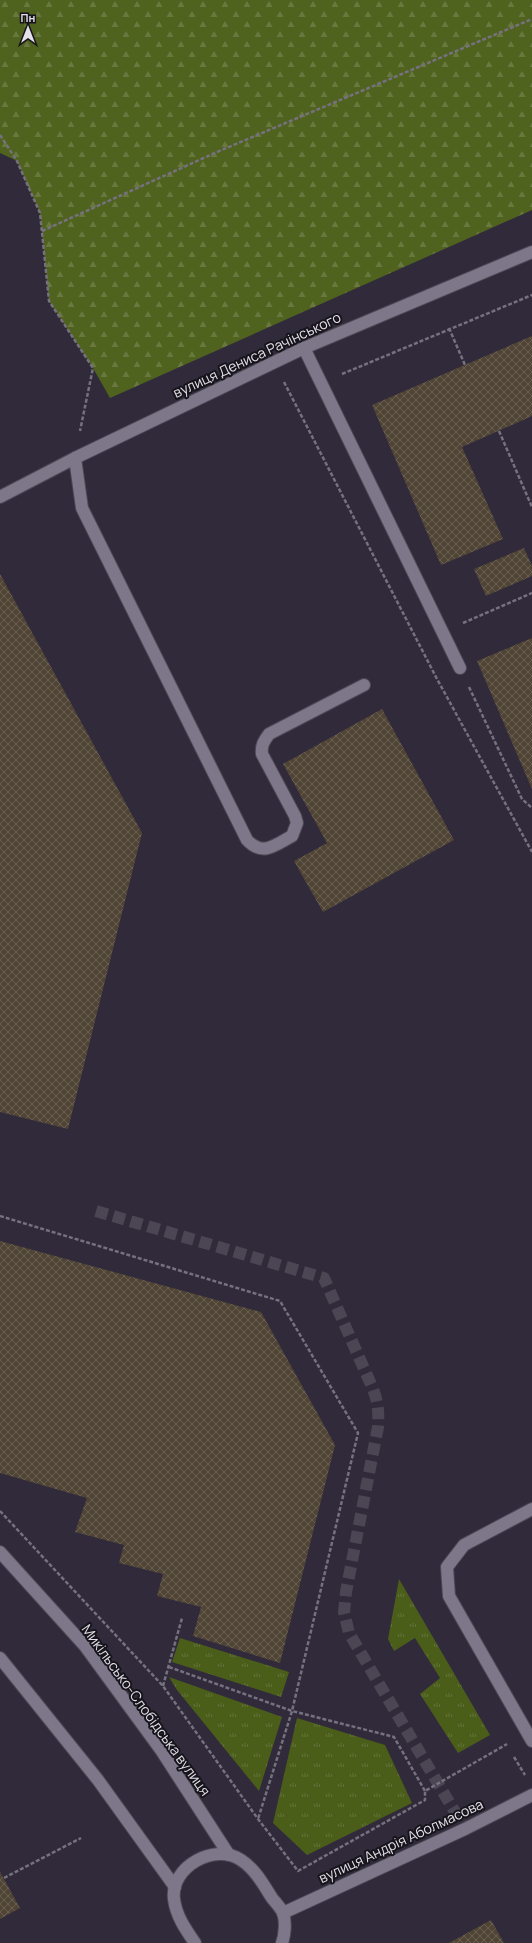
<svg xmlns="http://www.w3.org/2000/svg" width="532" height="1943" font-family="Manrope,sans-serif">
	<style>
		.grass { fill: url(#grass-tufts) }
		.forest { fill: url(#forest-firs) }
		.building { fill: url(#building-cross-hatch) }
		.lines { fill: none; stroke-linecap: round; stroke-linejoin: round }
		.minor-tunnel { stroke: #4b4554; stroke-width: 12; stroke-dasharray: 12 6; stroke-linecap: butt }
		.minor-casing { stroke: #4d4855; stroke-width: 14 }
		.path { stroke: #76717f; stroke-width: 2.5; stroke-dasharray: 4 2; stroke-linecap: butt }
		.minor { stroke: #7e7689; stroke-width: 12 }
		.labels { text-anchor: middle; stroke-width: 4; stroke-linejoin: round; paint-order: stroke }
		.street-label { font-size: 14px; fill: #e4e0ea; stroke: #17141b }
	</style>
	<defs>
		<pattern id="grass-tufts" width="24" height="20" patternUnits="userSpaceOnUse"><rect width="24" height="20" fill="#4a5d19"/><path d="M3 7l-1-3M5 7V3M7 7l1-3M15 17l-1-3M17 17v-4M19 17l1-3" fill="none" stroke="#64743b"/></pattern>
		<pattern id="forest-firs" width="22" height="20" patternUnits="userSpaceOnUse"><rect width="22" height="20" fill="#4f621e"/><path d="M5 1l3.5 6h-7zM16 11l3.5 6h-7z" fill="#68783f"/></pattern>
		<pattern id="building-cross-hatch" width="8" height="8" patternUnits="userSpaceOnUse"><rect width="8" height="8" fill="#504435"/><path d="M0 0l8 8M0 8l8-8" fill="none" stroke="#695f52"/></pattern>
	</defs>
	<rect width="100%" height="100%" fill="#302a3a"/>
	<!-- grass -->
	<g class="grass">
		<polygon points="399,1579 490,1735 458,1753 420,1694 440,1678 415,1638 394,1651 388,1639"/>
		<polygon points="180,1638 289,1672 281,1697 172,1662"/>
		<polygon points="169,1677 282,1717 259,1791 177,1690"/>
		<polygon points="297,1718 385,1745 412,1803 307,1855 273,1823"/>
	</g>
	<!-- forest -->
	<polygon class="forest" points="0,0 532,0 532,210 110,398 93,368 49,301 40,213 17,161 0,153"/>
	<!-- building -->
	<g class="building">
		<polygon points="532,336 532,416 462,447 503,539 441,565 372,405"/>
		<polygon points="524,548 532,566 532,576 486,596 474,569"/>
		<polygon points="0,574 142,833 68,1129 0,1112"/>
		<polygon points="532,638 532,789 477,661"/>
		<polygon points="382,709 454,840 323,912 294,861 327,843 283,764"/>
		<polygon points="0,1241 261,1312 335,1445 280,1663 193,1636 201,1607 157,1596 163,1574 119,1563 124,1545 75,1532 87,1498 0,1473"/>
		<polygon points="0,1872 20,1908 0,1919"/>
		<polygon points="491,1920 504,1943 449,1943"/>
	</g>
	<g class="lines">
		<!-- minor-tunnel -->
		<path class="minor-tunnel" d="M96 1211 324 1278 373 1389C378 1402 379 1413 378 1427L346 1592 344 1612 349 1633 465 1829"/>
		<defs>
			<g id="minor">
				<polyline points="304,348 460,668"/>
				<path d="M75 458 82 508 247 840C263 857 275 845 292 836L297 823 295 816 262 754C261 745 264 741 269 734L364 685"/>
				<polyline points="0,497 75,458 304,348 532,252"/>
				<polyline points="532,1509 464,1545 447,1567 449,1596 532,1741"/>
				<polyline points="0,1552 85,1646 161,1750 229,1855"/>
				<polyline points="0,1658 98,1780 175,1887"/>
				<polyline points="283,1913 465,1829 532,1795"/>
				<path d="M195 1943C186 1930 176 1916 174 1899 170 1867 215 1842 241 1860 255 1869 263 1884 272 1898 275 1902 281 1908 283 1913 286 1921 285 1935 282 1943"/>
			</g>
		</defs>
		<!-- minor casing -->
		<use href="#minor" class="minor-casing"/>
		<!-- path -->
		<g class="path">
			<polyline points="0,135 17,161 40,213 49,301 93,368 80,431"/>
			<polyline points="42,231 217,152 532,19"/>
			<polyline points="449,328 465,365"/>
			<polyline points="342,374 532,295"/>
			<polyline points="284,382 437,679 532,852"/>
			<polyline points="499,431 532,507"/>
			<polyline points="463,623 532,593"/>
			<polyline points="469,687 522,799 532,808"/>
			<polyline points="0,1216 280,1301 358,1433 292,1711 258,1819"/>
			<polyline points="0,1511 163,1686 258,1819 298,1871 425,1800 425,1791 507,1744"/>
			<polyline points="169,1667 292,1711 394,1737 425,1791"/>
			<polyline points="163,1686 182,1618"/>
			<polyline points="514,1757 525,1775"/>
			<polyline points="4,1878 81,1838"/>
		</g>
		<!-- minor -->
		<use href="#minor" class="minor"/>
	</g>
	<g class="labels">
		<!-- street labels -->
		<g class="street-label">
			<text transform="translate(257 355) rotate(-25)" y="5">вулиця Дениса Рачінського</text>
			<text transform="translate(146 1710) rotate(54)" y="5">Микільсько-Слобідська вулиця</text>
			<text transform="translate(401 1841) rotate(-25)" y="5">вулиця Андрія Аболмасова</text>
		</g>
	</g>
	<!-- north arrow -->
	<g transform="translate(28 28)" stroke="#17141b" stroke-width="3" paint-order="stroke">
	<path d="M0-3L7 15L0 10L-7 15Z" fill="#e4e0ea"/>
	<text y="-6" font-size="11" font-weight="bold" text-anchor="middle" fill="#e4e0ea">Пн</text>
	</g>
</svg>
